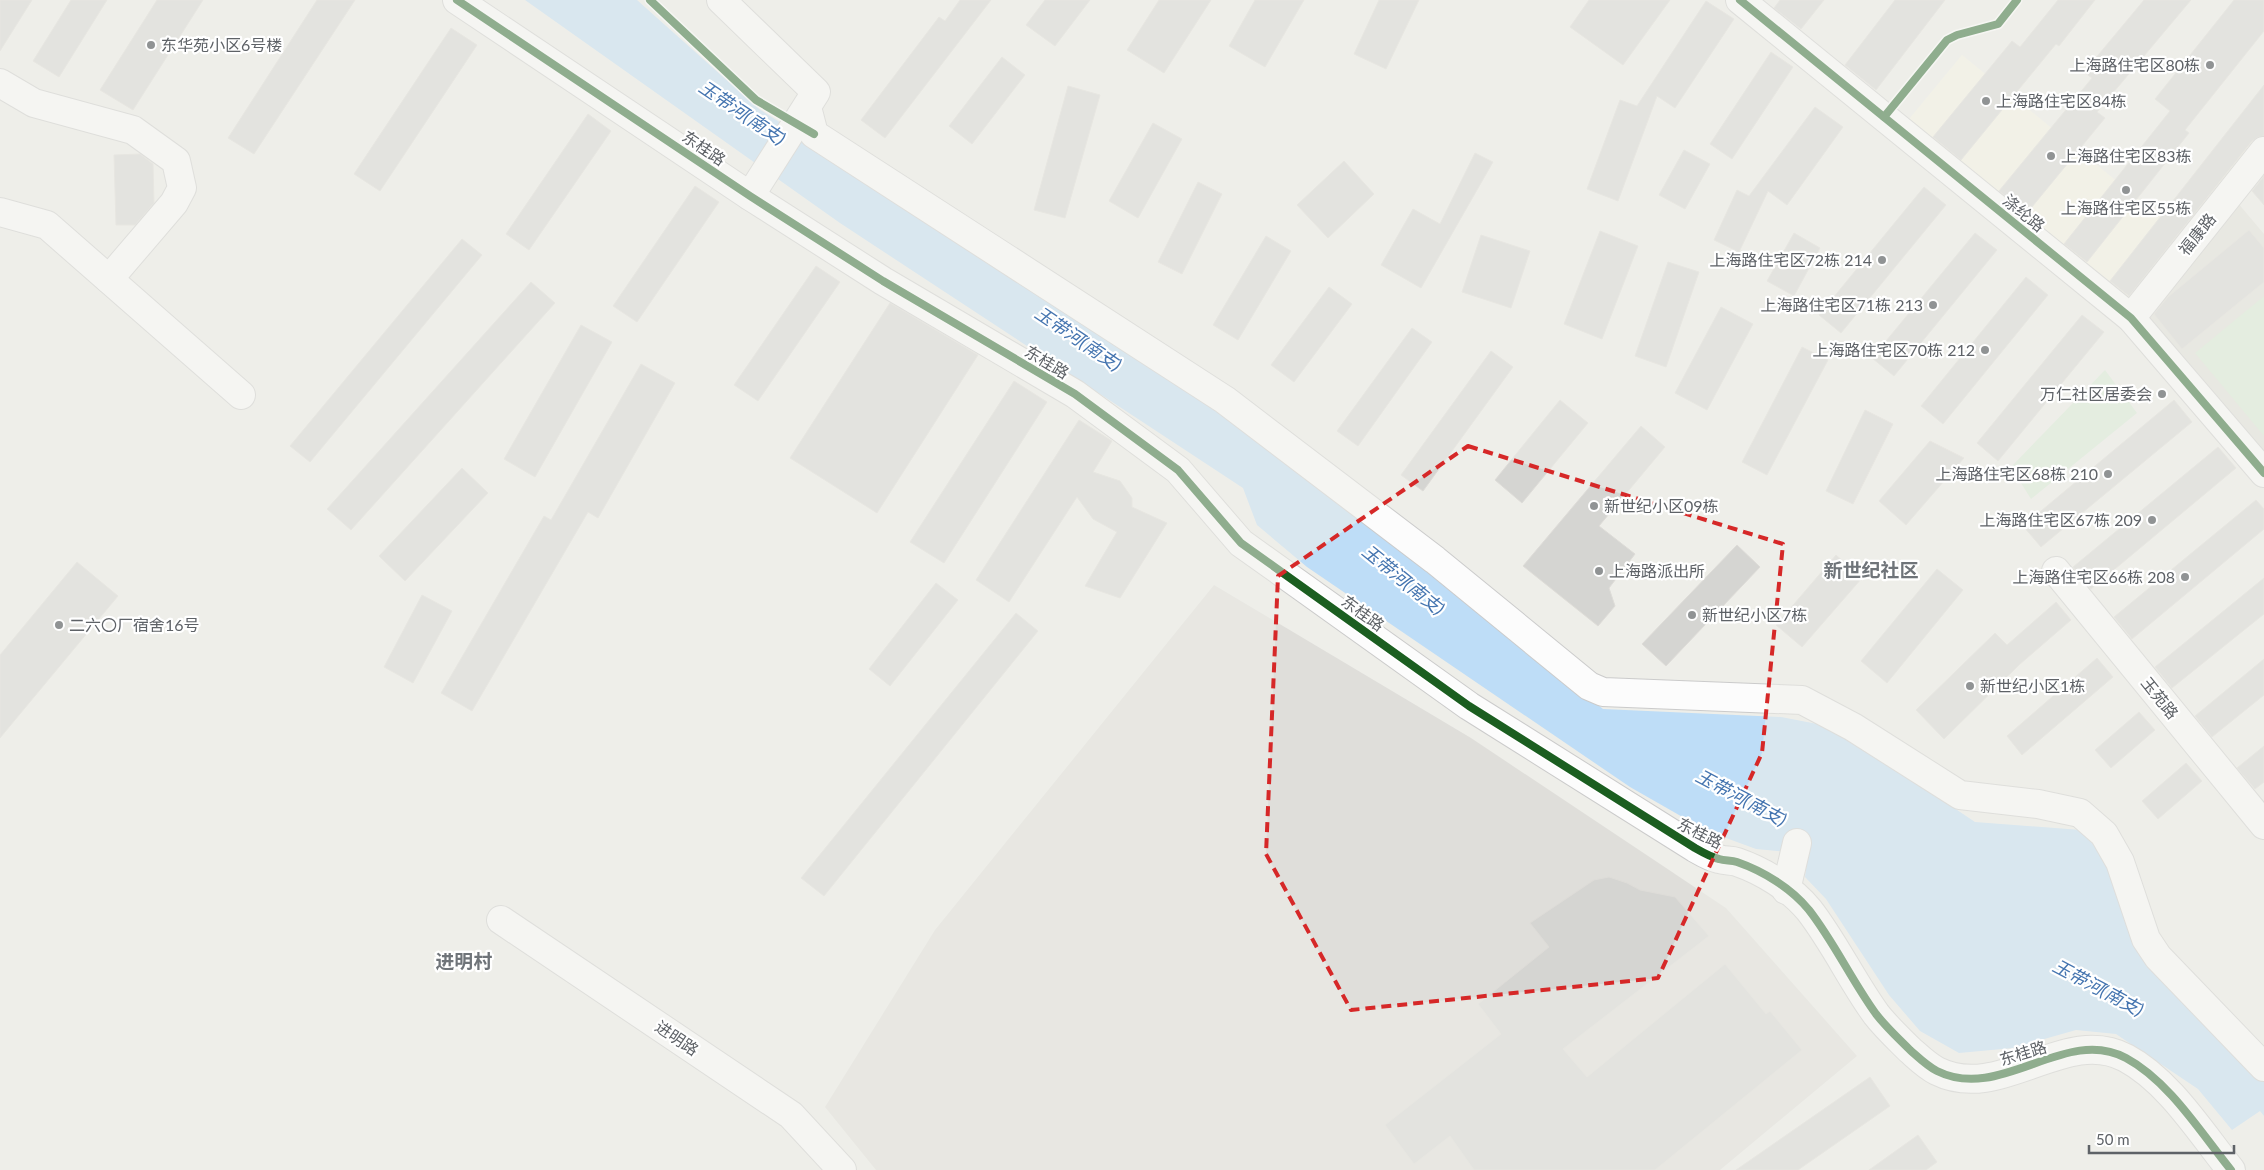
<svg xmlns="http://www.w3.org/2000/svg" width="2264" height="1170" font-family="Lato,'Noto Sans SC',sans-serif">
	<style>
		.commercial { fill: #f6f4e4 }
		.industrial { fill: #dfdeda }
		.education { fill: #e1e0d9 }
		.green { fill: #d7ead6 }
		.water { fill: #beddf7 }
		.building { fill: #d5d5d2; stroke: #dedcd8 }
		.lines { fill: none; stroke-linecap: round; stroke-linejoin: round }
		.minor-casing { stroke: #cbcbcb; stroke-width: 30 }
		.minor { stroke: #fcfcfc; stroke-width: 28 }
		.cycleway-casing { stroke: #fff; stroke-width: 11 }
		.cycleway { stroke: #1b5e20; stroke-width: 8 }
		.marked { fill: none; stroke: #d62828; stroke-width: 4; stroke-dasharray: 10 6; stroke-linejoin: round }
		.poi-dot { fill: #909394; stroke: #fff; stroke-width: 2 }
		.labels { text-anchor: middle; stroke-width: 4.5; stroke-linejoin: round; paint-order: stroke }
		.poi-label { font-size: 16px; fill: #5e6267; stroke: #fff; text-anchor: start }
		.street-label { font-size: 16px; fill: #5e6267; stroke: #fff }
		.water-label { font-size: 18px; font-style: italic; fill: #4575b0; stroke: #fff }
		.quarter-label { font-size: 19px; font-weight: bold; fill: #6f7479; stroke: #fff }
	</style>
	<rect width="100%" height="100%" fill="#eeeee9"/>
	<!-- commercial -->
	<polygon class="commercial" points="1962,55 2163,219 2264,96 2264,162 2138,315 1905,124"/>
	<!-- industrial -->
	<polygon class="industrial" points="1214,585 1471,738 1726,908 1857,1056 1720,1170 876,1170 825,1107 935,930"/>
	<!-- education -->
	<polygon class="education" points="2237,202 2264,234 2264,464 2143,316"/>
	<!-- green -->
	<g class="green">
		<polygon points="2264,296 2264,436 2195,353"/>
		<polygon points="2105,370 2137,413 2031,499 2011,467"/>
	</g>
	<!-- water -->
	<polygon class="water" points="525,0 637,0 759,109 1178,372 1603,709 1781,717 1833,727 1975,822 2081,830 2114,870 2146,965 2264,1079 2264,1116 2260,1111 2232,1130 2198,1089 2116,1034 2076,1030 2013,1048 1959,1053 1920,1031 1889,995 1826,899 1805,877 1808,854 1756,849 1707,831 1630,787 1307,567 1257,525 1243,488 840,223"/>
	<!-- building -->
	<g class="building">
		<polygon points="0,0 32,0 0,51"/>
		<polygon points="71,0 107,0 59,77 33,61"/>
		<polygon points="157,0 203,0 133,110 100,90"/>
		<polygon points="317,0 355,0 254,154 228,138"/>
		<polygon points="960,0 991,0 885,138 861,120 939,17 945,21"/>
		<polygon points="1045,0 1090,0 1055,46 1026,25"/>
		<polygon points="1159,0 1211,0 1164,73 1127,50"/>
		<polygon points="1255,0 1304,0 1265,67 1229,46"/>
		<polygon points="1379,0 1419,0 1386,69 1354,54"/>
		<polygon points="1589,0 1670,0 1623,65 1570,27"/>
		<polygon points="1780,0 1824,0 1801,29 1774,8"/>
		<polygon points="1895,0 1945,0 1876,90 1845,65"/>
		<polygon points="2058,0 2095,0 2059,46 2056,44 1961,160 1933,137 2012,41 2020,47"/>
		<polygon points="2144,0 2191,0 2097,112 2105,118 2027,213 1999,191 2092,78 2084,72"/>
		<polygon points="2234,0 2264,0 2264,31 2185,130 2189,133 2087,262 2064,244 2170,111 2155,99"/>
		<polygon points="1706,1 1734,19 1675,108 1657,96 1618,201 1587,189 1620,100 1637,106"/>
		<polygon points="451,28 477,45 380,191 354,174"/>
		<polygon points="1771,52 1793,67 1732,159 1710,144"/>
		<polygon points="1002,57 1025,75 972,144 949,126"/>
		<polygon points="2264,85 2264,136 2258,137 2252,141 2129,296 2110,281"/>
		<polygon points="1068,86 1100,95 1065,218 1034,210"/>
		<polygon points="1815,107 1843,127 1787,205 1768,191 1739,252 1714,240 1737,190 1749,196"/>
		<polygon points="588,114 611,131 529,250 506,234"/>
		<polygon points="1153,123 1182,139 1138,218 1109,201"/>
		<polygon points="1684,150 1710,164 1685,209 1659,195"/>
		<polygon points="1475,153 1493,162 1421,288 1381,265 1413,209 1440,224"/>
		<polygon points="140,154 153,164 154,203 135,225 116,225 114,155"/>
		<polygon points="1344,161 1374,194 1328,238 1297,205"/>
		<polygon points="2264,176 2264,205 2252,191"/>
		<polygon points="1198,182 1222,194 1182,274 1158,262"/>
		<polygon points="695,186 719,202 637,322 613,306"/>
		<polygon points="1924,187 1946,205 1841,333 1819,315"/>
		<polygon points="2249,230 2264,248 2264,282 2182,349 2154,314 2168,297"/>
		<polygon points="1600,231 1638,246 1602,339 1564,324"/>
		<polygon points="1794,233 1820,248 1794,296 1767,281"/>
		<polygon points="1975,233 1997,250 1894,376 1872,358"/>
		<polygon points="1481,235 1530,251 1511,308 1462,292"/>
		<polygon points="1266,236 1291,251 1238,340 1213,325"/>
		<polygon points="462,239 482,255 310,462 290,446"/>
		<polygon points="1668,262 1699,272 1666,367 1635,356"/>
		<polygon points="816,266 840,282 758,401 734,385"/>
		<polygon points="2026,277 2048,295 1943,424 1921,406"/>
		<polygon points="531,282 555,303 351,530 327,509"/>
		<polygon points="1329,287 1352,304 1294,382 1271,365"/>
		<polygon points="890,303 978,355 877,513 790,458"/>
		<polygon points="1721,307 1753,324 1707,410 1675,393"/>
		<polygon points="2082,315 2104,332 1998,461 1977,443"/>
		<polygon points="581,325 612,342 535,477 504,459"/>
		<polygon points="1412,328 1432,342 1358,446 1337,431"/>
		<polygon points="1802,347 1828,360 1767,475 1742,462"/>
		<polygon points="1491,351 1513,367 1423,491 1401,475"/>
		<polygon points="641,364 675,383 598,518 588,512 472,711 441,693 544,516 551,520"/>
		<polygon points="1014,381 1047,402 944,563 910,542"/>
		<polygon points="1560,400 1588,423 1522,503 1495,480"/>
		<polygon points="2174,400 2192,422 2041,547 2023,526"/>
		<polygon points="1865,410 1893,424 1853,504 1826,491"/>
		<polygon points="1079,420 1112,441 1093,472 1120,481 1132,498 1132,507 1167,523 1120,598 1085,586 1117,532 1093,519 1077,497 1009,602 976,580"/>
		<polygon points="1641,426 1665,447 1599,526 1635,554 1609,588 1615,606 1598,626 1523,566"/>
		<polygon points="1930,441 1964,458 1906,525 1879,501"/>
		<polygon points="2218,447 2236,468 2091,589 2073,567"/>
		<polygon points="462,468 488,493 405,581 379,556"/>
		<polygon points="2256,500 2264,509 2264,529 2132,639 2114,617"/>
		<polygon points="1737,545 1760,567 1666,666 1642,644"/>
		<polygon points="1836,555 1862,578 1802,647 1776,625"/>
		<polygon points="77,562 118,596 0,738 0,655"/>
		<polygon points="1937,569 1963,590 1887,683 1861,661"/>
		<polygon points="2264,578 2264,614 2172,688 2155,667"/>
		<polygon points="936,583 958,600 890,686 869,669"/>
		<polygon points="422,595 452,611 413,683 384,667"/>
		<polygon points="2056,602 2071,620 2019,665 1944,739 1916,710 1995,633 2007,645"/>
		<polygon points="1016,613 1038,631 824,896 801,878"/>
		<polygon points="2097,658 2113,677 2022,755 2007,736"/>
		<polygon points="2264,659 2264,695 2212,737 2195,716"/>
		<polygon points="2139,712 2155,730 2111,768 2095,750"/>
		<polygon points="2264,746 2264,782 2255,789 2237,768"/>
		<polygon points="2186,763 2202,781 2158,819 2142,801"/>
		<polygon points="1609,877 1627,883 1640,890 1675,897 1709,936 1563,1049 1587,1077 1725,964 1766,1014 1770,1011 1802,1050 1655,1170 1474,1170 1450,1136 1414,1164 1385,1125 1501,1034 1478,1004 1549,947 1530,923 1594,880"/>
		<polygon points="1870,1077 1890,1106 1798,1170 1736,1170"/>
		<polygon points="1918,1135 1937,1162 1926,1170 1869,1170"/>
	</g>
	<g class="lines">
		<defs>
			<g id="minor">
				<path d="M457 0 750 196 883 281 1075 394 1178 470 1241 543 1469 706 1695 848C1702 852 1710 857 1719 859 1725 861 1731 860 1737 862 1763 871 1791 888 1809 910 1834 942 1852 981 1876 1014 1886 1027 1899 1039 1910 1050 1918 1057 1927 1066 1937 1071 2001 1103 2065 1025 2126 1058 2169 1081 2201 1133 2231 1170"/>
				<polyline points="721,0 816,92 750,196"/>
				<polyline points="1740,0 2131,318 2264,473"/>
				<polyline points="0,83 34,103 133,130 176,161 182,188 174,203 109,279"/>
				<polyline points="807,107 814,134 1225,400 1435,560 1589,686 1603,692 1802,700 1853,727 1960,795 2038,804 2080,813 2104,834 2120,862 2146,939 2158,957 2264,1067"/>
				<polyline points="0,212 47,225 241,395"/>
				<polyline points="2131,318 2264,151"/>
				<polyline points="2056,571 2264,825"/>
				<polyline points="1786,890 1797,843"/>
				<polyline points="501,920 791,1115 842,1170"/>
			</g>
		</defs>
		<!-- minor casing -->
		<use href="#minor" class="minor-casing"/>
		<!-- minor -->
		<use href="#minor" class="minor"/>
		<defs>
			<g id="cycleway">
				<path d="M457 0 750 196 883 281 1075 394 1178 470 1241 543 1469 706 1695 848C1702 852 1710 857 1719 859 1725 861 1731 860 1737 862 1763 871 1791 888 1809 910 1834 942 1852 981 1876 1014 1886 1027 1899 1039 1910 1050 1918 1057 1927 1066 1937 1071 2001 1103 2065 1025 2126 1058 2169 1081 2201 1133 2231 1170"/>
				<polyline points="650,0 756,100 814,134"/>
				<polyline points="1740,0 2131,318 2264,473"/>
				<polyline points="1884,117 1947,40 1957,35 1998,24 2017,0"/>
			</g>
		</defs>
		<!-- cycleway casing -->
		<use href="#cycleway" class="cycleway-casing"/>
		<!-- cycleway -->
		<use href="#cycleway" class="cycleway"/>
	</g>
	<!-- marked area -->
	<path d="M0 0H2264V1170H0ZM1468 446 1783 544 1762 753 1658 978 1351 1010 1266 854 1278 576Z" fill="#eeeee9" fill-opacity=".55" fill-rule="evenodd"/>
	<path class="marked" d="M1468 446 1783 544 1762 753 1658 978 1351 1010 1266 854 1278 576Z"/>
	<!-- markers -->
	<g class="poi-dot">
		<circle cx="151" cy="45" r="5"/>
		<circle cx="2210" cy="65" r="5"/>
		<circle cx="1986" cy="101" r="5"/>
		<circle cx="2051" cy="156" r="5"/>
		<circle cx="2126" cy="190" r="5"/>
		<circle cx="1882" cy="260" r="5"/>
		<circle cx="1933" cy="305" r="5"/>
		<circle cx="1985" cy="350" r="5"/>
		<circle cx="2162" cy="394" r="5"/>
		<circle cx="2108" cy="474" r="5"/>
		<circle cx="1594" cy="506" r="5"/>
		<circle cx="2152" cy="520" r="5"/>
		<circle cx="1599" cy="571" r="5"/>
		<circle cx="2185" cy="577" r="5"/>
		<circle cx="1692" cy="615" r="5"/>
		<circle cx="59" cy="625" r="5"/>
		<circle cx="1970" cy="686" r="5"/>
	</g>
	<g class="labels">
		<!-- poi labels -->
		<g class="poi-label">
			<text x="161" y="51">东华苑小区6号楼</text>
			<text x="2200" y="71" text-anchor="end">上海路住宅区80栋</text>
			<text x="1996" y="107">上海路住宅区84栋</text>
			<text x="2061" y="162">上海路住宅区83栋</text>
			<text x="2126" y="214" text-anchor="middle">上海路住宅区55栋</text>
			<text x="1872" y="266" text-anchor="end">上海路住宅区72栋 214</text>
			<text x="1923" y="311" text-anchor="end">上海路住宅区71栋 213</text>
			<text x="1975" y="356" text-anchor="end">上海路住宅区70栋 212</text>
			<text x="2152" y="400" text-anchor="end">万仁社区居委会</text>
			<text x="2098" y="480" text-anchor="end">上海路住宅区68栋 210</text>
			<text x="1604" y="512">新世纪小区09栋</text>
			<text x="2142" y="526" text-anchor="end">上海路住宅区67栋 209</text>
			<text x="1609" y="577">上海路派出所</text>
			<text x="2175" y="583" text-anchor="end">上海路住宅区66栋 208</text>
			<text x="1702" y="621">新世纪小区7栋</text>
			<text x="69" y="631">二六〇厂宿舍16号</text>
			<text x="1980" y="692">新世纪小区1栋</text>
		</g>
		<!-- street labels -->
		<g class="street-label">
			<text transform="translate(704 148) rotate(34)" y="6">东桂路</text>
			<text transform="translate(2024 213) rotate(39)" y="6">涤纶路</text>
			<text transform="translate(2197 234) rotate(-51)" y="6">福康路</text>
			<text transform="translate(1047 362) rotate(31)" y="6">东桂路</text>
			<text transform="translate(1363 613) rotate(36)" y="6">东桂路</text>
			<text transform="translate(2160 698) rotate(51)" y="6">玉苑路</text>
			<text transform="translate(1700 833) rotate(27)" y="6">东桂路</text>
			<text transform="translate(677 1038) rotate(34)" y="6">进明路</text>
			<text transform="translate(2023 1053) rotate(-17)" y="6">东桂路</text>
		</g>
		<!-- water labels -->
		<g class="water-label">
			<text transform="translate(742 113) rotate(34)" y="6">玉带河(南支)</text>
			<text transform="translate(1078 339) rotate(34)" y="6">玉带河(南支)</text>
			<text transform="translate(1403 580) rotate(39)" y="6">玉带河(南支)</text>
			<text transform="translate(1741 798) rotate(28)" y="6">玉带河(南支)</text>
			<text transform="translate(2098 988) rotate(28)" y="6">玉带河(南支)</text>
		</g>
		<!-- quarter labels -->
		<g class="quarter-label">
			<text x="1871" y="577">新世纪社区</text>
			<text x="464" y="968">进明村</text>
		</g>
	</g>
	<!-- scale -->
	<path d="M2089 1145v8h145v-8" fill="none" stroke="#5e6267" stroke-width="2.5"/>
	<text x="2096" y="1145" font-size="15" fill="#5e6267" stroke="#ffffff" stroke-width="4" paint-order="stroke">50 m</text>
</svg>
